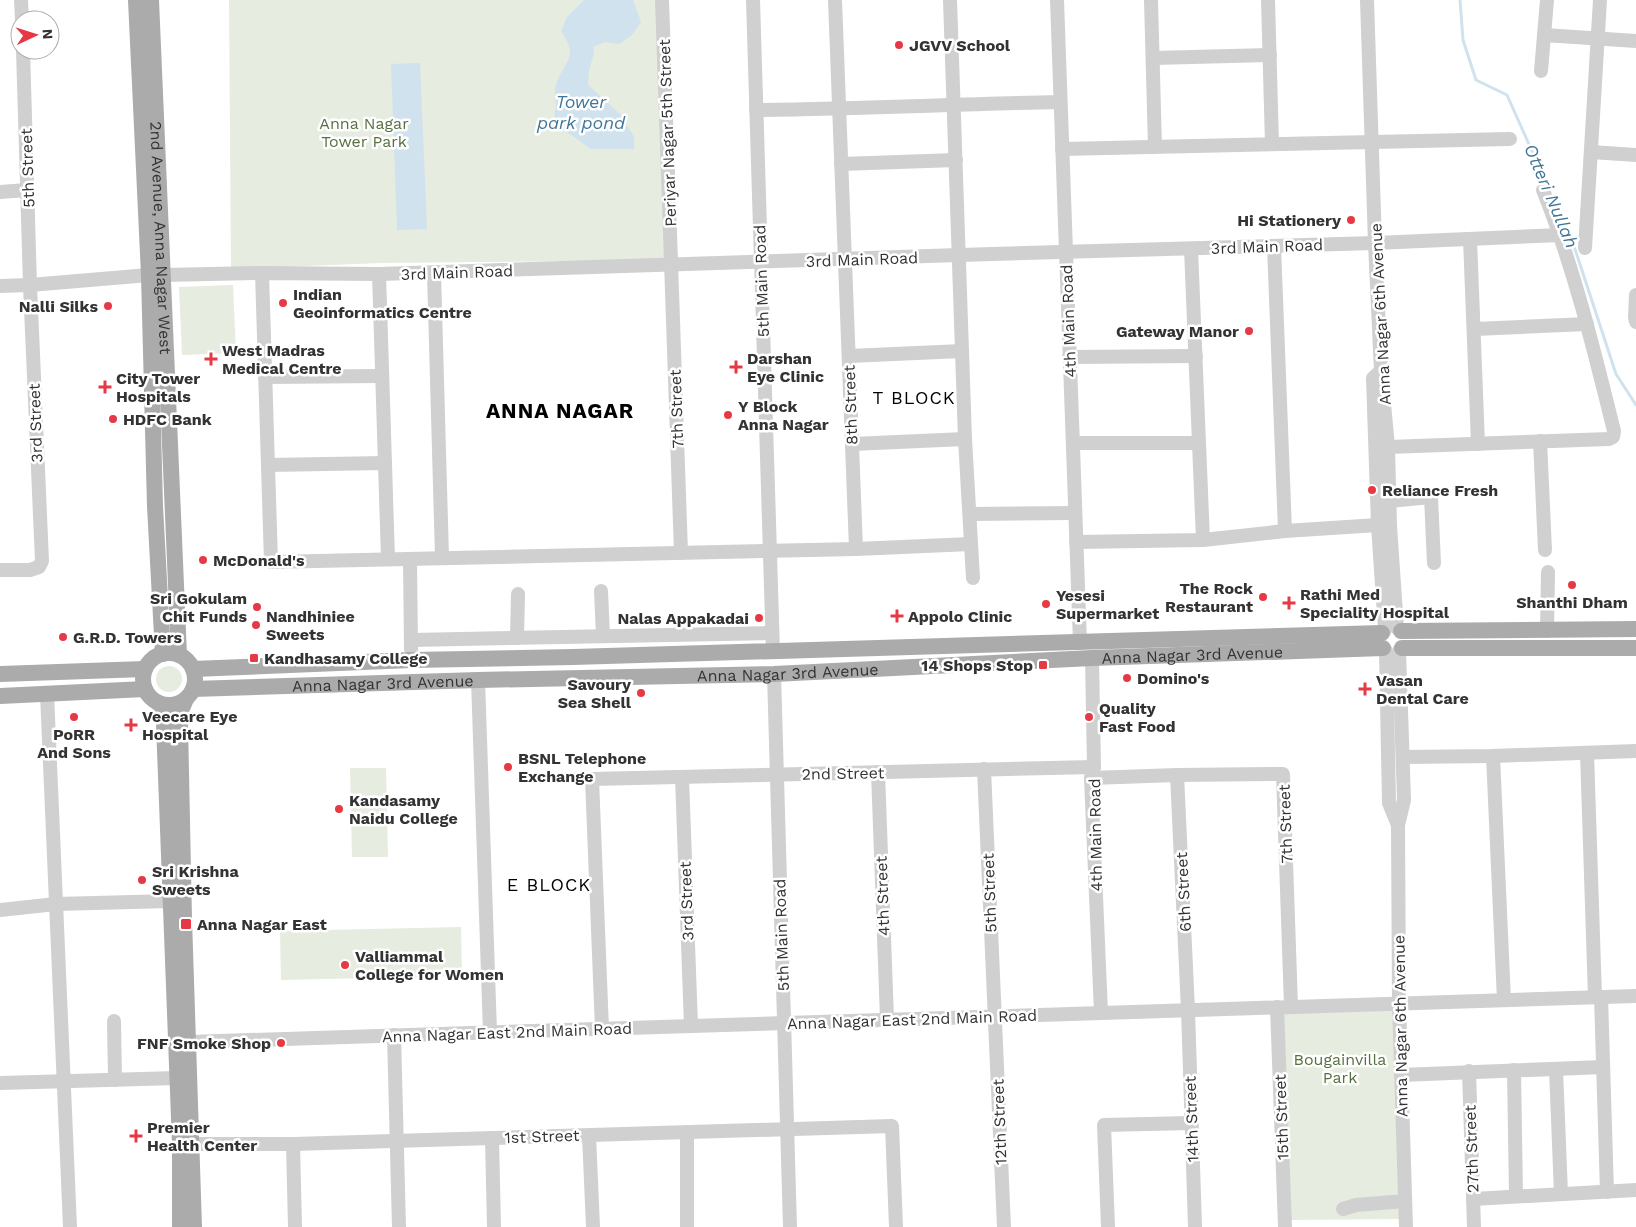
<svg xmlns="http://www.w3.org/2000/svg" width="1636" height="1227" font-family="'Work Sans',sans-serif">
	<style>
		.green { fill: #e6ecdf }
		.water { fill: #cfe2ee }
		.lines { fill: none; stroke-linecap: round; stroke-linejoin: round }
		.stream { stroke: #cfe2ee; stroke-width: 3 }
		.minor { stroke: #d0d0d0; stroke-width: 14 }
		.major { stroke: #ababab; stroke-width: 16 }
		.poi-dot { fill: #e63946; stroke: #fff; stroke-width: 2 }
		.labels { text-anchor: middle; stroke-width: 5; stroke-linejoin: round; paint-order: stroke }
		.poi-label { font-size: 16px; font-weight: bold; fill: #333; stroke: #fff; text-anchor: start }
		.park-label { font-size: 16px; fill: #56703f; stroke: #fff }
		.street-label { font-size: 16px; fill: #333; stroke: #fff }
		.water-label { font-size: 18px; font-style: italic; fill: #3f7597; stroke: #fff }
		.neighbourhood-label { font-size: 18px; letter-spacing: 1px; fill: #000; stroke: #fff }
		.district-label { font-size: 21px; font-weight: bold; letter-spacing: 1px; fill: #000; stroke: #fff }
	</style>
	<rect width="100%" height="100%" fill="#fff"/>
	<!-- green -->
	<g class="green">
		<polygon points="229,0 659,0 669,260 382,263 231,269"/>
		<polygon points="233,285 236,353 182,355 179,287"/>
		<circle cx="169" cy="679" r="13"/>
		<polygon points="350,768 386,768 388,857 352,857"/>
		<polygon points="461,927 462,976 281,980 280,931"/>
		<polygon points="1394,1007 1399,1219 1290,1220 1282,1010"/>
	</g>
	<!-- water -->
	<g class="water">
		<path d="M584 0H633L641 22 631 36 619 44 605 42 593 47 594 53 589 70 588 85 621 115 634 137V149H591L553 122C554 116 556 111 556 106 556 101 554 95 555 90 560 62 582 61 561 31L567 17Z"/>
		<polygon points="420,63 427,229 397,230 391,64"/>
	</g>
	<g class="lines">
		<!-- stream -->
		<g class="stream">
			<polyline points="1460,0 1463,40 1476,80 1507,95 1548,187"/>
			<polyline points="1554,199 1573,243 1616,374 1636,405"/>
		</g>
		<!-- minor -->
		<g class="minor">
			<polyline points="21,0 22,20"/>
			<polyline points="662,0 681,553"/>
			<polyline points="753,0 773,652"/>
			<polyline points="835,0 856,549"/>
			<polyline points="950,0 965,439 973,578"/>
			<polyline points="1057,0 1080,643"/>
			<polyline points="1151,0 1155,147"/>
			<polyline points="1268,0 1272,144"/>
			<polyline points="1367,0 1375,243 1381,371 1388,447 1390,526 1397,628"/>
			<polyline points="1544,35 1636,41"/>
			<polyline points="1153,58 1270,55"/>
			<polyline points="1541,71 1547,0"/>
			<path d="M756 110C857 109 959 104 1060 102"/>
			<polyline points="1062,149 1510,139"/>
			<polyline points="1591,152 1636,155"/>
			<polyline points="841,164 956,160"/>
			<polyline points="0,192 27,190"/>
			<polyline points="1470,239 1478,444"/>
			<polyline points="1274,246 1285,531"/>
			<polyline points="1585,248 1600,0"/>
			<polyline points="1191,249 1203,540"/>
			<polyline points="262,273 271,562 856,549 971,544"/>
			<polyline points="434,273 442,557"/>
			<polyline points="379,274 388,559"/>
			<polyline points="163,275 262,273 379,274 959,255 1375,243 1561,235"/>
			<polyline points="0,286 30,285 149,275"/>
			<polyline points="1636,295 1635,317 1636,322"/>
			<polyline points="1475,329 1587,324"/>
			<polyline points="849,356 962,351"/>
			<polyline points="1069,357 1196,356"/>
			<polyline points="1381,371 1373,378 1378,525 1385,630"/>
			<polyline points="265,377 382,376"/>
			<polyline points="1540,441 1545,550"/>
			<polyline points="1073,443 1199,443"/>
			<polyline points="852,444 965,439"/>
			<path d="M1388 447 1609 439 1613 437 1614 431C1594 350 1574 268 1543 190"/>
			<polyline points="268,465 385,463"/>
			<polyline points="1389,501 1431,497 1434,563"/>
			<polyline points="970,514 1075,513"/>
			<polyline points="1076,542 1203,540 1285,531 1378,525"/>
			<polyline points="410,559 411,649"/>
			<polyline points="0,570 30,570 39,567 42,561 30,285 23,50"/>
			<polyline points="601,591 603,636"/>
			<polyline points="1547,631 1548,572"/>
			<polyline points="517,638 518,594"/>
			<polyline points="411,640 772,633"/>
			<polyline points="1386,651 1389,803 1398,825"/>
			<polyline points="1399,651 1404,800 1398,825 1399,1003 1406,1227"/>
			<polyline points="1092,658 1094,767 1091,778 1101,1013"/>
			<polyline points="774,674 790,1227"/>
			<polyline points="478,680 490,1032"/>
			<polyline points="47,694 70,1227"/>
			<polyline points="1587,753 1595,997"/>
			<polyline points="1493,756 1504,1000"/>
			<polyline points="1403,757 1493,756 1636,751"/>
			<polyline points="984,769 1004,1227"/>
			<polyline points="878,772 887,1019"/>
			<polyline points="1177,775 1188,1010 1195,1227"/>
			<polyline points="682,777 691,1026"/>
			<polyline points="1091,778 1177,775 1283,774 1291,1006"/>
			<polyline points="0,910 56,904 171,901"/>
			<polyline points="1601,997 1607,1192"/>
			<polyline points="1277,1007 1285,1227"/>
			<polyline points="114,1021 115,1080"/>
			<polyline points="602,1029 592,779 1094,767"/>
			<polyline points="394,1035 399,1227"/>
			<polyline points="189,1042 1636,996"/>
			<polyline points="1556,1069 1561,1194"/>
			<polyline points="1514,1070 1516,1196"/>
			<polyline points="1469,1071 1474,1227"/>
			<polyline points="1401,1075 1603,1067"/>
			<polyline points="0,1083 177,1078"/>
			<polyline points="589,1135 593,1227"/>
			<polyline points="492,1138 494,1227"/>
			<polyline points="181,1144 293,1144 892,1126 896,1227"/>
			<polyline points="293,1144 295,1227"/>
			<polyline points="1473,1199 1636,1190"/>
			<polyline points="1343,1209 1356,1205 1405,1201"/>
			<polyline points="687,1227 687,1132"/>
			<polyline points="1108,1227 1104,1125 1191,1123"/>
		</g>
		<!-- major -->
		<g class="major">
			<polyline points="136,0 149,275 155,506 163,654"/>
			<path id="s1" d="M151 0 179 655"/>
			<polyline points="1401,631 1636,629"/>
			<polyline points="1402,648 1636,648"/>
			<circle cx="169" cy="679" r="26"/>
			<polyline points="193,669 411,660 573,657 1382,633"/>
			<polyline points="0,674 145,669"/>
			<path id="s2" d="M193 689 478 680 774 674 1092 658 1383 648"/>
			<polyline points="0,696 145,689"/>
			<polyline points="186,699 181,711 180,724 184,919 194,1227"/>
			<polyline points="159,703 163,713 164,724 180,1144 180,1227"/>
		</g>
	</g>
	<!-- markers -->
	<g class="poi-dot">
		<circle cx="899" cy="45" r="5"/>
		<circle cx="1351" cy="220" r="5"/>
		<circle cx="283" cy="303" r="5"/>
		<circle cx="108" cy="306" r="5"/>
		<circle cx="1249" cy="331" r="5"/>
		<path d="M208.5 351.5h5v5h5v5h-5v5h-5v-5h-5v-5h5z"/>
		<path d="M733.5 359.5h5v5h5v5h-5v5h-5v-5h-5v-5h5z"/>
		<path d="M102.5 379.5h5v5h5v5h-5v5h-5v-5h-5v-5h5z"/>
		<circle cx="728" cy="415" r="5"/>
		<circle cx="113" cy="419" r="5"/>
		<circle cx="1372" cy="490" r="5"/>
		<circle cx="203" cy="560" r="5"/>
		<circle cx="1572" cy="585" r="5"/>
		<circle cx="1263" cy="597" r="5"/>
		<path d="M1286.5 595.5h5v5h5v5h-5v5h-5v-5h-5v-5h5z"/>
		<circle cx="1046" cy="604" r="5"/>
		<circle cx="257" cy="607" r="5"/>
		<path d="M894.5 608.5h5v5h5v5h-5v5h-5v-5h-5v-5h5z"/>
		<circle cx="759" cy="618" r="5"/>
		<circle cx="256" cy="625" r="5"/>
		<circle cx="63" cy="637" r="5"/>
		<rect x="249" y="653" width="10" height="10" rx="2.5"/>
		<rect x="1038" y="660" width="10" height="10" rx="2.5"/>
		<circle cx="1127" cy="678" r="5"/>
		<path d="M1362.5 681.5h5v5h5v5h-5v5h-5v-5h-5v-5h5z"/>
		<circle cx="641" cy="693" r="5"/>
		<circle cx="74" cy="717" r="5"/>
		<circle cx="1089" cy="717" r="5"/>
		<path d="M128.5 717.5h5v5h5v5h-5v5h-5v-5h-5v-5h5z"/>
		<circle cx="508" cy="767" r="5"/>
		<circle cx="339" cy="809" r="5"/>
		<circle cx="142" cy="880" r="5"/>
		<rect x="180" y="918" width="12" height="12" rx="2.5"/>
		<circle cx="345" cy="965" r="5"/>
		<circle cx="281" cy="1043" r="5"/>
		<path d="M133.5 1128.5h5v5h5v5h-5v5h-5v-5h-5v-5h5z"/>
	</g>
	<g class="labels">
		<!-- poi labels -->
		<g class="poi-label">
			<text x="909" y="51">JGVV School</text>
			<text x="1341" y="226" text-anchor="end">Hi Stationery</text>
			<text x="293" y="300">Indian<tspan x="293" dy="18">Geoinformatics Centre</tspan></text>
			<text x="98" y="312" text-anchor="end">Nalli Silks</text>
			<text x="1239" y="337" text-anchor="end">Gateway Manor</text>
			<text x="222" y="356">West Madras<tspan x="222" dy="18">Medical Centre</tspan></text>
			<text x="747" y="364">Darshan<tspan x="747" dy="18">Eye Clinic</tspan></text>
			<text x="116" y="384">City Tower<tspan x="116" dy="18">Hospitals</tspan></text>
			<text x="738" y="412">Y Block<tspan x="738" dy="18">Anna Nagar</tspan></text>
			<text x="123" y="425">HDFC Bank</text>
			<text x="1382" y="496">Reliance Fresh</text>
			<text x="213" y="566">McDonald's</text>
			<text x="1253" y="594" text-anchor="end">The Rock<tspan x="1253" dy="18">Restaurant</tspan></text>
			<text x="1300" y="600">Rathi Med<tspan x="1300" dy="18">Speciality Hospital</tspan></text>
			<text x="1056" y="601">Yesesi<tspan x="1056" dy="18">Supermarket</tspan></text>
			<text x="247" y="604" text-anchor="end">Sri Gokulam<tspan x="247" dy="18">Chit Funds</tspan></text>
			<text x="1572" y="608" text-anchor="middle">Shanthi Dham</text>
			<text x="266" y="622">Nandhiniee<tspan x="266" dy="18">Sweets</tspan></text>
			<text x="908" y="622">Appolo Clinic</text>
			<text x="749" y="624" text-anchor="end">Nalas Appakadai</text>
			<text x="73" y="643">G.R.D. Towers</text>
			<text x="264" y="664">Kandhasamy College</text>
			<text x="1033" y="671" text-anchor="end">14 Shops Stop</text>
			<text x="1137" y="684">Domino's</text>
			<text x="1376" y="686">Vasan<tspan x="1376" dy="18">Dental Care</tspan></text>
			<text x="631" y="690" text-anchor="end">Savoury<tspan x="631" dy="18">Sea Shell</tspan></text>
			<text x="1099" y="714">Quality<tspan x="1099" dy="18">Fast Food</tspan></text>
			<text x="142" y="722">Veecare Eye<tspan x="142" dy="18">Hospital</tspan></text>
			<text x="74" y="740" text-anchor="middle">PoRR<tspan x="74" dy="18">And Sons</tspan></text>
			<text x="518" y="764">BSNL Telephone<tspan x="518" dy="18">Exchange</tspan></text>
			<text x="349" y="806">Kandasamy<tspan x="349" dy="18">Naidu College</tspan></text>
			<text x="152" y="877">Sri Krishna<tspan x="152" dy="18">Sweets</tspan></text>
			<text x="197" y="930">Anna Nagar East</text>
			<text x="355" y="962">Valliammal<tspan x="355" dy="18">College for Women</tspan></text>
			<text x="271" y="1049" text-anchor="end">FNF Smoke Shop</text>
			<text x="147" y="1133">Premier<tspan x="147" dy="18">Health Center</tspan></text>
		</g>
		<!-- park labels -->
		<g class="park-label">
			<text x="364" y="129">Anna Nagar<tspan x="364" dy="18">Tower Park</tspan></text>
			<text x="1340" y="1065">Bougainvilla<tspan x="1340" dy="18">Park</tspan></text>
		</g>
		<!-- street labels -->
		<g class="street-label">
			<text transform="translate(667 133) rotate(-92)" y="6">Periyar Nagar 5th Street</text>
			<text transform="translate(27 168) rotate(-92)" y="6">5th Street</text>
			<text dy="6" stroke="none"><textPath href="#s1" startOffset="238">2nd Avenue, Anna Nagar West</textPath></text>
			<text transform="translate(1267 246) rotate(-2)" y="6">3rd Main Road</text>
			<text transform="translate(862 259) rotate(-2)" y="6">3rd Main Road</text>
			<text transform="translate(457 272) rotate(-2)" y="6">3rd Main Road</text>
			<text transform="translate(761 281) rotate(-92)" y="6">5th Main Road</text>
			<text transform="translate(1380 314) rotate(-93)" y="6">Anna Nagar 6th Avenue</text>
			<text transform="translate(1068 321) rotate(-92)" y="6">4th Main Road</text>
			<text transform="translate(850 405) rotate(-92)" y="6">8th Street</text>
			<text transform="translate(676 409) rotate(-92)" y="6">7th Street</text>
			<text transform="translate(35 423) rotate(-92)" y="6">3rd Street</text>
			<text dy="6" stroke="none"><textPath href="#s2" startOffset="1000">Anna Nagar 3rd Avenue</textPath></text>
			<text dy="6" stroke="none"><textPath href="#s2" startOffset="595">Anna Nagar 3rd Avenue</textPath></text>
			<text dy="6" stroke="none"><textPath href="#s2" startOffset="190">Anna Nagar 3rd Avenue</textPath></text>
			<text transform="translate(843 773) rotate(-1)" y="6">2nd Street</text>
			<text transform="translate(1285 824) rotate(-92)" y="6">7th Street</text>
			<text transform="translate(1095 835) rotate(-91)" y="6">4th Main Road</text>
			<text transform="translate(1183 892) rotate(-93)" y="6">6th Street</text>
			<text transform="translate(989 893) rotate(-92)" y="6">5th Street</text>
			<text transform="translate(882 896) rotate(-92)" y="6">4th Street</text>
			<text transform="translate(686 901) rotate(-92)" y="6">3rd Street</text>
			<text transform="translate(781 935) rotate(-92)" y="6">5th Main Road</text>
			<text transform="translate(912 1019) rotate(-2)" y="6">Anna Nagar East 2nd Main Road</text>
			<text transform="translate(1400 1026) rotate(-91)" y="6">Anna Nagar 6th Avenue</text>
			<text transform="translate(507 1032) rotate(-2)" y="6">Anna Nagar East 2nd Main Road</text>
			<text transform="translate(1281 1117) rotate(-92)" y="6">15th Street</text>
			<text transform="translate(1191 1119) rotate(-92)" y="6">14th Street</text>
			<text transform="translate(999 1122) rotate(-92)" y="6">12th Street</text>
			<text transform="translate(542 1136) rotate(-2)" y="6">1st Street</text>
			<text transform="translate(1471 1149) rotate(-92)" y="6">27th Street</text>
		</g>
		<!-- water labels -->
		<g class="water-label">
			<text x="581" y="108">Tower<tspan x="581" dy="21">park pond</tspan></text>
			<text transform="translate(1551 196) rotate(67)" y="6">Otteri Nullah</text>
		</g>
		<!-- neighbourhood labels -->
		<g class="neighbourhood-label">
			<text x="914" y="404">T BLOCK</text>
			<text x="549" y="891">E BLOCK</text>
		</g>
		<!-- district labels -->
		<g class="district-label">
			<text x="560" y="418">ANNA NAGAR</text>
		</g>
	</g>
	<!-- north arrow -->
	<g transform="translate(35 35) rotate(86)"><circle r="24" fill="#ffffff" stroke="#adadad"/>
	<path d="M0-4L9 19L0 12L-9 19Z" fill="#e63946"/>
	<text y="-8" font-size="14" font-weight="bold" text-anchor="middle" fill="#333333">N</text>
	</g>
</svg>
